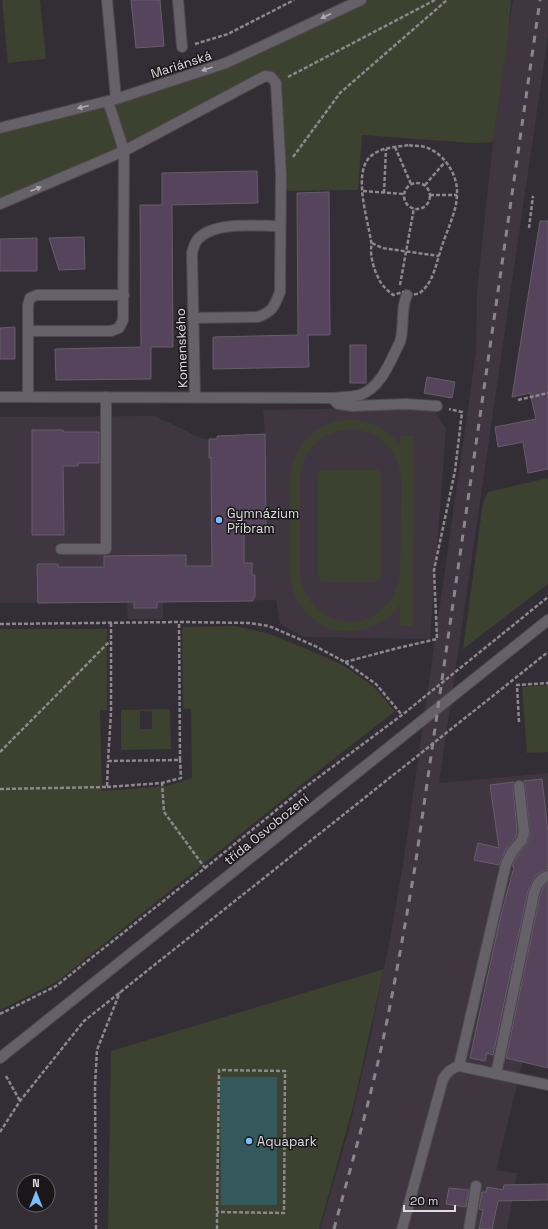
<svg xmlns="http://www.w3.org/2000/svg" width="548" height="1229" font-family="'Space Grotesk',sans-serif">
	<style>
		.built { fill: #3f3642 }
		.green { fill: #3d412f; fill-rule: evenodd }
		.water { fill: #34585c }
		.building { fill: #55445b; stroke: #655f67 }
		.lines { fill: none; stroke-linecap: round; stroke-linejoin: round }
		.minor-casing { stroke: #4e4a4f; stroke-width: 12 }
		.path { stroke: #8c888d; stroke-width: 2.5; stroke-dasharray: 4 2; stroke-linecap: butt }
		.minor { stroke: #666068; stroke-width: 10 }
		.rail { stroke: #8a868c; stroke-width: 3; stroke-dasharray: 7 7; stroke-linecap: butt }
		.oneway { fill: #afabb1 }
		.poi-dot { fill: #7cbef9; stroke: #19171a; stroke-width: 1.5 }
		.labels { text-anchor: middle; stroke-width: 3; stroke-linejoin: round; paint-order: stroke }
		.street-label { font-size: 13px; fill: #e0dde1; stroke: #19171a }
		.poi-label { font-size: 13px; fill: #e0dde1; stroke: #19171a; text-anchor: start }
	</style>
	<rect width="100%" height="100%" fill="#332e35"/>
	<!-- built -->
	<g class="built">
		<polygon points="513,0 548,0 548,35 439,783 548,773 548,943 522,1064 496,1170 517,1173 507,1229 320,1229 349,1129 370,1039 389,944 403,865 476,352 477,291 493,142"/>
		<polygon points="389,408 433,408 446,429 430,639 304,637 280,624 276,600 163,602 163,619 128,619 127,602 0,603 0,417 155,416 203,439 217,439 217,436 265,434 263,410"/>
	</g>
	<!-- green -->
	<g class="green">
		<polygon points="2,0 40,0 46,59 8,63"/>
		<polygon points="361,0 511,0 508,39 493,142 472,143 362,135 358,190 281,191 271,77 124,151 0,204 0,128 226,63"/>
		<path d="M349 419C371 421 386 428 400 445L401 436H414L413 626H400V605C373 641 319 641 297 600 293 592 291 584 290 576V481C293 444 313 424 349 419ZM349 429C381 431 399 450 401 481L400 575C389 637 311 637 300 575V481C302 450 319 433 349 429Z"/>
		<polygon points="321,470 378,470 381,475 381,576 378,582 321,582 318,576 318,475"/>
		<polygon points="548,478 548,584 463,649 483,502 488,492"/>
		<polygon points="235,626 270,634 309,650 343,665 374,687 395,711 331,761 58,981 0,1010 0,629 107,629 107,710 100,710 102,791 168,786 192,778 191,709 183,709 182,627"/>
		<polygon points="548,685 548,752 527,753 522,687"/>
		<path d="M170 709 171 749 121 750V710ZM140 711H152V729H140Z"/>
		<polygon points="384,969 354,1103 319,1229 108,1229 111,1051"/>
	</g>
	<!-- water -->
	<polygon class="water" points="220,1077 277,1077 277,1205 221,1205"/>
	<!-- building -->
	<g class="building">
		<polygon points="131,0 160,0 164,46 136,48"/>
		<polygon points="257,171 258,203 172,205 173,347 151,347 151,379 56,380 55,349 141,347 140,205 162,205 162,173"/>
		<polygon points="329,192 330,335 308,335 309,367 213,369 213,337 298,335 297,193"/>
		<polygon points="540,221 548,221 548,469 528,473 523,442 498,447 495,427 536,419 530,393 512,397"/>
		<polygon points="84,237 85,269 59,270 49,238"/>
		<polygon points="37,238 37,271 0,271 0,239"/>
		<polygon points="15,327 15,359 0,359 0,328"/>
		<rect x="350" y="345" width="16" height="38"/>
		<polygon points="427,377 455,382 452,398 424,393"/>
		<polygon points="32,430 63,430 63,432 99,432 99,463 78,463 78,466 63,466 64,535 32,535"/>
		<polygon points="265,434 266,528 244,529 244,563 252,563 252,575 255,575 255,597 253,597 253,601 157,602 157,608 134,608 134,602 38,603 37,565 38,564 58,564 58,567 104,567 104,556 186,555 186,566 212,566 211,457 209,458 209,439 217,439 217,436"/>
		<polygon points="542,779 548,832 548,870 542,872 535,876 528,891 493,1055 487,1053 485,1061 470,1058 500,919 514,867 512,866 517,856 527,844 530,834 525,785 523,781"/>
		<polygon points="514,782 513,787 517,832 516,837 506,849 499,865 474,860 478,843 499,848 490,785"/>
		<polygon points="548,883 548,1068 506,1058 540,895 544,886"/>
		<polygon points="548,1184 548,1200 498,1201 492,1229 479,1229 483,1210 479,1209 482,1192 486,1192 487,1187 503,1190 504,1185"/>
		<polygon points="449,1188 469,1190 466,1207 446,1204"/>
	</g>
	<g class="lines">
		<defs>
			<g id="minor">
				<polyline points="107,0 116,99"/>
				<polyline points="178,0 182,47"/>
				<polyline points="0,128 116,99 226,63 361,0"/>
				<path d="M0 204 124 151 265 76 271 77 276 83 281 174 280 292C274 307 273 311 258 317L193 318"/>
				<polyline points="28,331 28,305 30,298 37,295 124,295"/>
				<path d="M0 397 332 398C341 397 351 397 360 395 382 387 390 361 400 342 405 326 400 309 407 295"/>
				<polyline points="28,397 28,331 111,331 119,328 123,320 124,151 108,101"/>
				<path d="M195 397 192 253C193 249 195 242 198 239 214 221 257 226 280 226"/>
				<polyline points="332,398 338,404 352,406 406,404 437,406"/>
				<polyline points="61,549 106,549 106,397"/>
				<polyline points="0,1058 548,620"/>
				<polyline points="459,1066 506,864 512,852 522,840 524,832 519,786"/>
				<path d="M496 1074 534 893C537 885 539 879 548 876"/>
				<path d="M402 1229 443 1079C447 1072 451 1068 459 1066L548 1085"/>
				<polyline points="469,1229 476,1186"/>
			</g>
		</defs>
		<!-- minor casing -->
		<use href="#minor" class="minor-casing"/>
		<!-- path -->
		<g class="path">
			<polyline points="195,44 228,34 294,0"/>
			<polyline points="288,77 435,0"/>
			<path d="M409 145C413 146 417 146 421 146 442 150 458 173 457 194 457 211 447 230 442 246 437 260 434 281 422 291 417 296 409 295 403 292L393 295C387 290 381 285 378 277 374 270 371 258 371 250 371 247 372 244 371 241 368 220 352 172 371 156 381 147 397 147 409 145Z"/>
			<polyline points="395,147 411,184"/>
			<polyline points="293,157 340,93 447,0"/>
			<circle cx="417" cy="196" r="13"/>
			<polyline points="425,185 445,162"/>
			<polyline points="363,191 404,194"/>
			<polyline points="384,193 386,149"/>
			<polyline points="430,195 457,195"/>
			<polyline points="529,228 533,196"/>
			<polyline points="372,243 382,248 439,256"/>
			<polyline points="400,285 414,208"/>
			<polyline points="518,400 548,393"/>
			<polyline points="111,623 111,712 108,761 180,760 179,622"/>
			<polyline points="0,624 182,622 249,623 269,626 315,646 345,662 376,684 402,715"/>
			<polyline points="345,662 398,648 437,639 434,570 455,471 462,412 449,409"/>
			<polyline points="519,722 517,685 548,683"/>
			<polyline points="0,752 110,641"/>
			<polyline points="107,787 162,783 181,778 180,760"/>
			<polyline points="0,789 107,787 108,761"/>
			<polyline points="205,868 300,791 402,715 548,597"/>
			<polyline points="0,1014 56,986 205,868 164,812 162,783"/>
			<polyline points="6,1076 20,1101"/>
			<polyline points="0,1132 20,1101 84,1021 548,652"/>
			<polyline points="96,1229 95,1086 97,1050 120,992"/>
			<polyline points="217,1229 217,1212 219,1070 285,1071 284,1213 217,1212"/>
		</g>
		<!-- minor -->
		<use href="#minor" class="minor"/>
		<!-- rail -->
		<path class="rail" d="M334 1229C351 1166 369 1104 383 1040 395 983 405 925 415 867L540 0"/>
	</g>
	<!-- one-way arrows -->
	<defs><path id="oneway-solid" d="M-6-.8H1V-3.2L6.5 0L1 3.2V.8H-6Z"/></defs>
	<g class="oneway">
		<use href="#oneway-solid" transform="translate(326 16) rotate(155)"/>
		<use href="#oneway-solid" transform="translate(207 69) rotate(161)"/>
		<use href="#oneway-solid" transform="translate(83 107) rotate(166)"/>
		<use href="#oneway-solid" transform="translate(36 189) rotate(-23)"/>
	</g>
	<!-- markers -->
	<g class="poi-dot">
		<circle cx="219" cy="520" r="4"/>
		<circle cx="249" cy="1141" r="4"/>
	</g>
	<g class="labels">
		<!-- street labels -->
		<g class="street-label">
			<text transform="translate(181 64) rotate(-18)" y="5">Mariánská</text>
			<text transform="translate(181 348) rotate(-92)" y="5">Komenského</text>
			<text transform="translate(266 829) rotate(-39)" y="5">třída Osvobození</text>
		</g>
		<!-- poi labels -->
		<g class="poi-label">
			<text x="227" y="518">Gymnázium<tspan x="227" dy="15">Příbram</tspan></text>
			<text x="257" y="1146">Aquapark</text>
		</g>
	</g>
	<!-- north arrow -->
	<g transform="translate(36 1193)"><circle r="19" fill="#19171a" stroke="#69666a"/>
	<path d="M0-3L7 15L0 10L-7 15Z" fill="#7cbef9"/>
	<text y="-6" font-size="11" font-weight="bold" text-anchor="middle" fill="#e0dde1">N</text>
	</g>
	<!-- scale -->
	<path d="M404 1205v6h51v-6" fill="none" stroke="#e0dde1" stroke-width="2"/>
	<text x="410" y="1205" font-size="12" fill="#e0dde1" stroke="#19171a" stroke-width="3" paint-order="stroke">20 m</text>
</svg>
